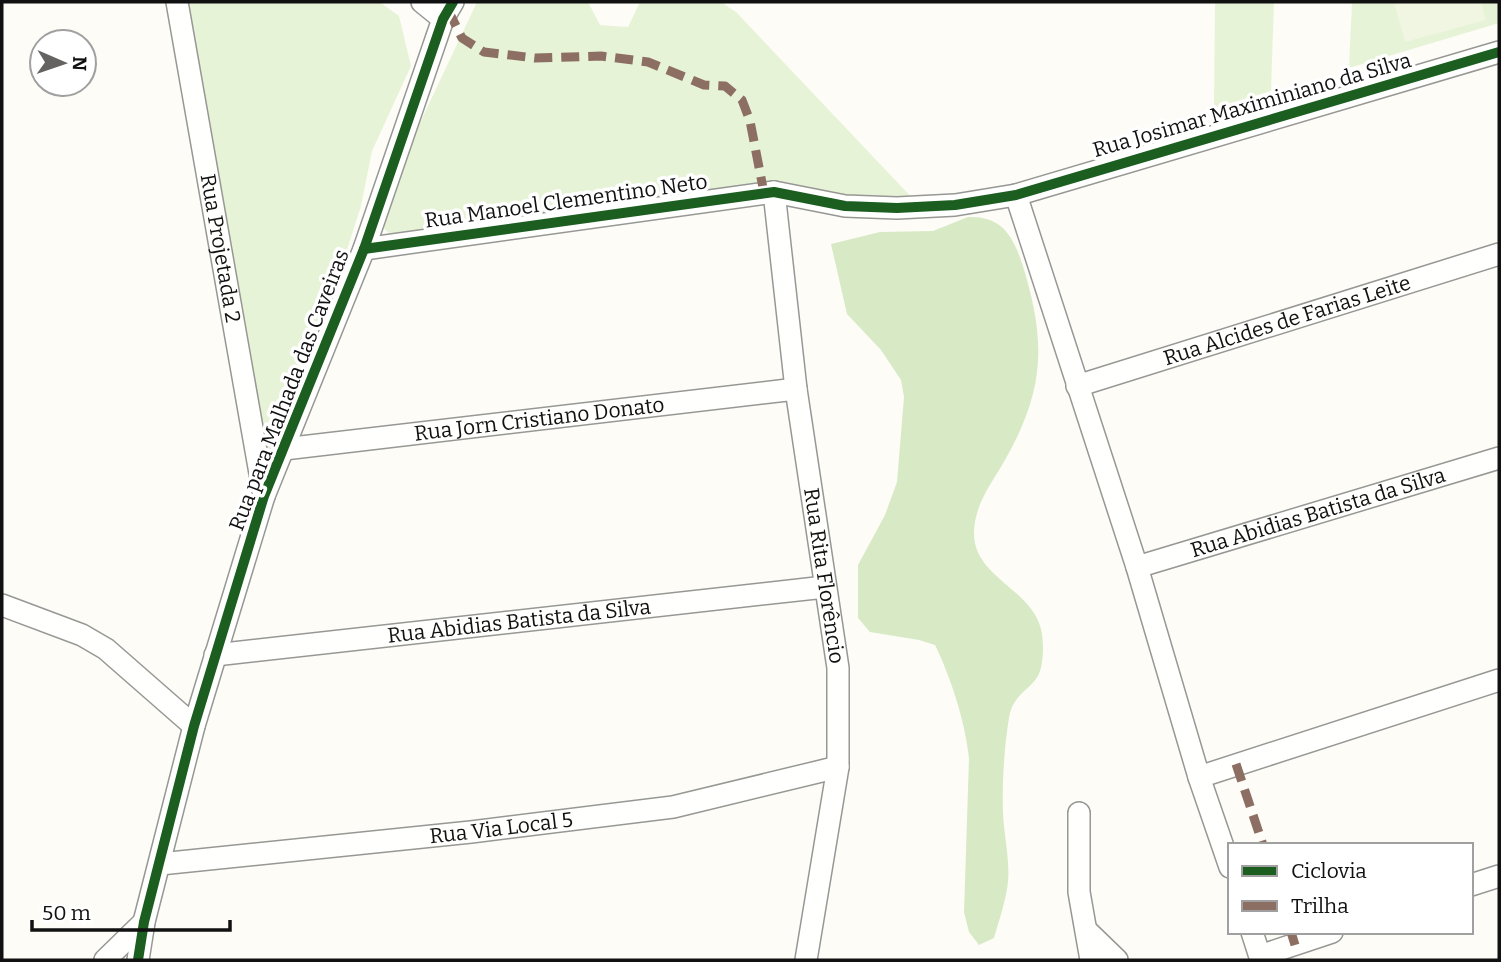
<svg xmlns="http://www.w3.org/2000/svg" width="1501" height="962" font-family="Bitter,serif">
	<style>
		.green { fill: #e7f3d7 }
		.forest { fill: #d8eac5 }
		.pitch { fill: #f0f6e1 }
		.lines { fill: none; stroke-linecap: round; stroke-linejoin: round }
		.street-casing { stroke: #979795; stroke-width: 24 }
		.street { stroke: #fffffe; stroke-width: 21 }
		.quiet { stroke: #8d6e63; stroke-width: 9; stroke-dasharray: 18 9; stroke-linecap: butt }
		.cycleway-casing { stroke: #fff; stroke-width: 15 }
		.cycleway { stroke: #1b5e20; stroke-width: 10 }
		.labels { text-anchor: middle; stroke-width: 7; stroke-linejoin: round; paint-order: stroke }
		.street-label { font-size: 21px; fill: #111; stroke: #fff }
	</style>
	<rect width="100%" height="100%" fill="#fdfcf7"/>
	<!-- green -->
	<g class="green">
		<polygon points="188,2 381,3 399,16 411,66 372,151 361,206 325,318 272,456 265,450"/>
		<polygon points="477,2 588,2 600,25 628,27 640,2 721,2 736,12 916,202 855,202 772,186 394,237 382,227 410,144"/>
		<polygon points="1215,2 1274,2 1271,91 1214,108"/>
		<polygon points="1352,2 1499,2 1499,23 1349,68"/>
	</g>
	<!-- forest -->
	<path class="forest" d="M968 217C1001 216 1012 234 1022 263 1046 340 1046 388 1005 460 992 483 975 503 974 532 973 577 1031 588 1041 629 1044 642 1044 664 1038 676 1028 692 1013 694 1009 718 1004 748 1002 784 1003 813 1004 836 1010 859 1008 882 1006 901 999 920 994 938L979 945 969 932 964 912 969 758C965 721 951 678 935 645L919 640 870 632 858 618V565L885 515 897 482 904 397 901 380 881 350 847 314 831 244 880 232 933 231Z"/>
	<!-- pitch -->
	<polygon class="pitch" points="1394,2 1481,2 1486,20 1405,42"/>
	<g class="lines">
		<defs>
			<g id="street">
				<path id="s1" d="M177 2 264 496"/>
				<polyline points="422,2 443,19"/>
				<path id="s2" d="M774 192 796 389 838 668V767L806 960"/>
				<polyline points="1016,195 1137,567 1199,777 1230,867"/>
				<polyline points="364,249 774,192 845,206 897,208 955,205 1016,195 1499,52"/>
				<path id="s3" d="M1077 386 1499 254"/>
				<path id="s4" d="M284 449 796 389"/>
				<path id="s5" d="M1137 567 1499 458"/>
				<polyline points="2,605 82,635 106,649 194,726"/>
				<path id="s6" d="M215 655 825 587"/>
				<polyline points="1199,777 1499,680"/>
				<polyline points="1079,813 1079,892 1091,960"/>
				<path id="s7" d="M160 864 471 832 673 807 838 767"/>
				<polyline points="1471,885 1499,876"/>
				<polyline points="1087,931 1117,960"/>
				<polyline points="1252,932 1261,960"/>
				<polyline points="1260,956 1332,932"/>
				<polyline points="105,960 144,922"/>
				<polyline points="138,960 144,922 194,726 264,496 364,249 443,19 453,2"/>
			</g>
		</defs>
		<!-- street casing -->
		<use href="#street" class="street-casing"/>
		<!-- street -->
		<use href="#street" class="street"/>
		<!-- quiet -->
		<g class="quiet">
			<polyline points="448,10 462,38 484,52 535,58 601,56 648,62 704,85 725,86 742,100 750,121 764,193"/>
			<polyline points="1236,764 1263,845"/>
			<polyline points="1291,932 1295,945"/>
		</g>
		<defs>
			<g id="cycleway">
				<polyline points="364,249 774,192 845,206 897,208 955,205 1016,195 1499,52"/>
				<polyline points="138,960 144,922 194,726 264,496 364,249 443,19 453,2"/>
			</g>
		</defs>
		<!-- cycleway casing -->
		<use href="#cycleway" class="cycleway-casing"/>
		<!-- cycleway -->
		<use href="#cycleway" class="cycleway"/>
	</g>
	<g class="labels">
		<!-- street labels -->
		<g class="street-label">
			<text transform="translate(1252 105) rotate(-16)" y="7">Rua Josimar Maximiniano da Silva</text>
			<text transform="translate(566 201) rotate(-8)" y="7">Rua Manoel Clementino Neto</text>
			<text dy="7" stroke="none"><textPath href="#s1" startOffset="250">Rua Projetada 2</textPath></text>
			<text dy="7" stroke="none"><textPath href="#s3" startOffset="220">Rua Alcides de Farias Leite</textPath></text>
			<text transform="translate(289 390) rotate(-69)" y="7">Rua para Malhada das Caveiras</text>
			<text dy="7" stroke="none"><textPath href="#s4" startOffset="257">Rua Jorn Cristiano Donato</textPath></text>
			<text dy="7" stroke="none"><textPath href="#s5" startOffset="189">Rua Abidias Batista da Silva</textPath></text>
			<text dy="7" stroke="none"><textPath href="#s2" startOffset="387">Rua Rita Florêncio</textPath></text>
			<text dy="7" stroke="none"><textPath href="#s6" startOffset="306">Rua Abidias Batista da Silva</textPath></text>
			<text dy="7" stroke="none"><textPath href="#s7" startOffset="343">Rua Via Local 5</textPath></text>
		</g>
	</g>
	<!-- border -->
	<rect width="1501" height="962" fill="none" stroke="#111111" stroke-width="7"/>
	<!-- legend -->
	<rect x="1228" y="843" width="245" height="91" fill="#ffffff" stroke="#a0a0a0" stroke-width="2"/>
	<rect x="1242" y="866" width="35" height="10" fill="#1b5e20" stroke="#a0a0a0" stroke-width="2"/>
	<text x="1291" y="878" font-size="21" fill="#111111">Ciclovia</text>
	<rect x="1242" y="901" width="35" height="10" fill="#8d6e63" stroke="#a0a0a0" stroke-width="2"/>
	<text x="1291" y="913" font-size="21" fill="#111111">Trilha</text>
	<!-- north arrow -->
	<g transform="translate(63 63) rotate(92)"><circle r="33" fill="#ffffff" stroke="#a0a0a0" stroke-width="2"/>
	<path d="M0-5L12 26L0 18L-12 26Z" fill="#646362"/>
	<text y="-10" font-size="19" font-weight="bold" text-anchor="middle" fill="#111111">N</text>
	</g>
	<!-- scale -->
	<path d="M32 920v10h198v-10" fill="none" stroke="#111111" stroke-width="3.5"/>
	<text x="42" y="920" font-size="21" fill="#111111" stroke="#ffffff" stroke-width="5" paint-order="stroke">50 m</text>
</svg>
